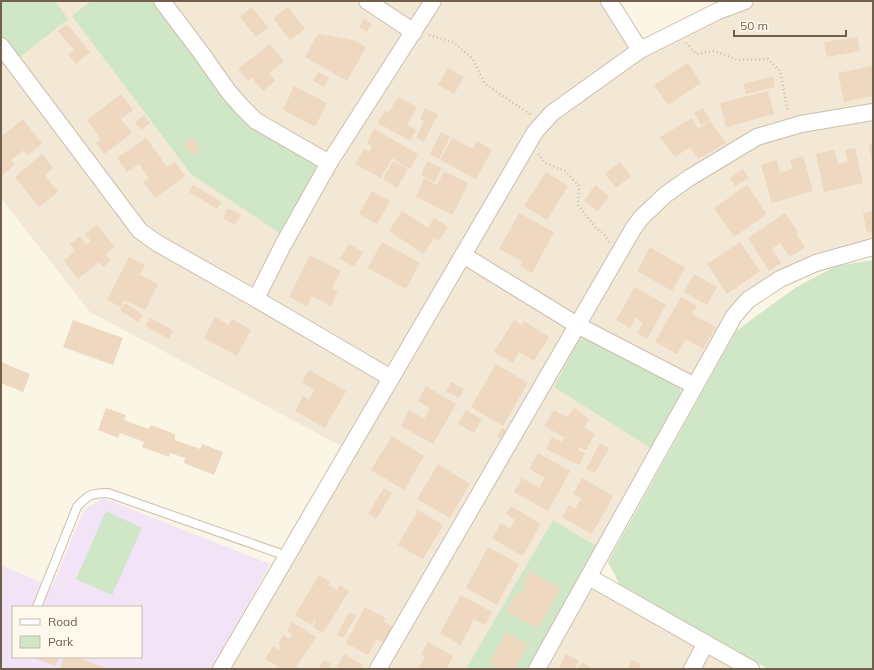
<svg xmlns="http://www.w3.org/2000/svg" width="874" height="670" font-family="Mulish,sans-serif">
	<style>
		.residential { fill: #f2e8d5 }
		.education { fill: #f2e3f7; fill-rule: evenodd }
		.green { fill: #cfe7c6 }
		.building { fill: #eed8c0 }
		.lines { fill: none; stroke-linecap: round; stroke-linejoin: round }
		.lane-casing { stroke: #ccbead; stroke-width: 10 }
		.street-casing { stroke: #ccbead; stroke-width: 18 }
		.path { stroke: #d3bba3; stroke-width: 2.5; stroke-dasharray: 1 3; stroke-linecap: butt }
		.lane { stroke: #fff; stroke-width: 8 }
		.street { stroke: #fff; stroke-width: 16 }
	</style>
	<rect width="100%" height="100%" fill="#fbf5e6"/>
	<!-- residential -->
	<g class="residential">
		<polygon points="1,1 602,1 631,49 548,106 531,124 341,446 90,312 1,198"/>
		<polygon points="760,1 873,1 873,243 747,297 584,578 751,669 231,669 368,427 539,135 553,119 642,55 722,15"/>
	</g>
	<!-- education -->
	<path class="education" d="M103 498 270 564 212 669H1V565L52 587 84 510ZM13 607H141V657H13Z"/>
	<!-- green -->
	<g class="green">
		<polygon points="1,1 55,1 68,19 17,59 1,38"/>
		<polygon points="91,1 155,1 224,93 324,165 281,234 191,174 72,16"/>
		<polygon points="873,260 873,669 768,669 621,587 608,562 736,331 795,288 836,266"/>
		<polygon points="590,338 678,386 683,398 654,450 554,387 579,339"/>
		<polygon points="106,511 142,528 112,595 76,579"/>
		<polygon points="553,520 598,547 529,669 466,669"/>
	</g>
	<!-- building -->
	<g class="building">
		<polygon points="252,7 268,27 256,37 240,17"/>
		<polygon points="288,7 305,29 290,40 273,18"/>
		<polygon points="364,19 372,24 367,32 359,27"/>
		<polygon points="67,24 90,52 76,64 68,54 74,50 58,31"/>
		<polygon points="318,34 353,40 366,47 347,81 305,57"/>
		<polygon points="857,37 860,51 827,57 824,42"/>
		<polygon points="270,44 284,61 269,73 275,81 263,91 252,78 248,81 238,69"/>
		<polygon points="688,63 701,83 668,105 654,85"/>
		<polygon points="872,66 873,72 873,96 844,102 838,73"/>
		<polygon points="448,68 464,77 454,94 438,85"/>
		<polygon points="318,72 329,78 324,87 313,81"/>
		<polygon points="773,76 775,87 746,94 743,84"/>
		<polygon points="294,86 327,103 315,127 283,110"/>
		<polygon points="768,91 774,114 726,127 720,103"/>
		<polygon points="121,94 133,110 121,119 132,133 104,154 96,143 101,139 87,120"/>
		<polygon points="398,97 417,107 407,125 416,130 410,141 378,123 385,111 389,112"/>
		<polygon points="425,108 438,114 424,142 416,138 424,121 420,119"/>
		<polygon points="703,108 710,120 701,125 694,113"/>
		<polygon points="144,115 150,123 141,130 135,122"/>
		<polygon points="692,118 698,129 710,121 726,143 698,159 690,147 675,157 660,137"/>
		<polygon points="23,119 42,144 28,155 24,150 11,160 15,165 1,176 1,137"/>
		<polygon points="374,129 418,154 410,169 392,158 381,178 355,164 364,149 369,152 372,146 367,143"/>
		<polygon points="441,132 450,137 439,159 430,154"/>
		<polygon points="193,137 201,149 192,155 184,144"/>
		<polygon points="146,138 167,167 175,162 185,176 155,198 143,182 149,178 139,164 127,172 117,158"/>
		<polygon points="452,138 473,149 477,141 492,150 476,179 440,160"/>
		<polygon points="873,143 873,162 872,162 869,144"/>
		<polygon points="855,148 863,183 824,192 816,154 834,150 838,164 848,162 845,150"/>
		<polygon points="42,154 53,168 45,175 58,192 39,207 15,177"/>
		<polygon points="803,156 813,191 772,203 761,165 777,160 780,173 793,169 790,160"/>
		<polygon points="393,161 408,169 397,188 383,179"/>
		<polygon points="427,161 442,168 435,182 421,175"/>
		<polygon points="620,162 631,176 616,188 605,174"/>
		<polygon points="743,169 749,178 735,186 730,178"/>
		<polygon points="444,171 468,183 453,215 416,197 424,178 437,185"/>
		<polygon points="546,172 568,186 547,220 524,206"/>
		<polygon points="193,185 221,202 217,209 189,192"/>
		<polygon points="595,185 609,196 598,211 584,201"/>
		<polygon points="747,185 767,214 734,237 714,208"/>
		<polygon points="372,191 390,201 377,224 359,214"/>
		<polygon points="228,208 241,215 235,225 223,218"/>
		<polygon points="402,211 428,228 434,218 448,227 439,241 434,238 424,254 389,231"/>
		<polygon points="873,211 873,232 867,233 863,213"/>
		<polygon points="519,213 554,232 532,273 520,266 522,261 499,249"/>
		<polygon points="785,213 798,232 796,234 805,247 790,257 780,243 772,249 781,263 769,271 748,238"/>
		<polygon points="97,225 115,247 106,254 111,260 103,267 99,262 78,279 64,261 75,251 70,244 80,236 86,245 91,241 85,234"/>
		<polygon points="382,242 420,263 406,289 368,268"/>
		<polygon points="740,242 760,271 727,294 707,264"/>
		<polygon points="349,244 363,252 354,267 340,259"/>
		<polygon points="650,247 685,268 672,291 637,271"/>
		<polygon points="310,255 341,271 332,288 338,292 331,306 312,296 307,306 289,297"/>
		<polygon points="129,257 145,265 140,275 158,284 145,310 124,300 121,307 107,300"/>
		<polygon points="694,274 717,287 707,305 684,292"/>
		<polygon points="635,287 666,305 647,339 637,333 643,323 635,318 630,328 616,320"/>
		<polygon points="681,297 697,306 692,314 716,327 703,349 686,339 677,354 655,342"/>
		<polygon points="125,303 143,315 138,322 120,310"/>
		<polygon points="215,317 229,325 232,319 251,330 237,356 204,338"/>
		<polygon points="150,318 173,330 169,339 145,326"/>
		<polygon points="73,320 123,338 113,365 63,347"/>
		<polygon points="514,320 522,325 524,321 549,337 534,361 519,352 513,363 494,352"/>
		<polygon points="1,362 30,374 23,392 1,383"/>
		<polygon points="496,364 528,383 503,426 471,407"/>
		<polygon points="309,370 346,391 325,428 295,411 303,396 309,400 314,390 302,382"/>
		<polygon points="451,382 464,389 459,398 446,391"/>
		<polygon points="426,386 456,404 433,444 401,426 409,410 424,419 430,408 418,401"/>
		<polygon points="106,408 126,415 124,420 149,429 151,425 175,434 175,440 200,449 202,444 223,452 214,475 184,463 185,458 170,453 169,457 142,447 144,442 120,433 118,438 98,430"/>
		<polygon points="574,408 589,419 584,427 595,434 586,450 580,447 578,450 585,453 579,465 546,449 552,437 561,442 564,437 544,426 554,410 567,417"/>
		<polygon points="466,410 482,419 474,433 458,424"/>
		<polygon points="502,428 509,432 505,441 497,437"/>
		<polygon points="392,436 424,456 404,490 371,470"/>
		<polygon points="600,443 609,448 595,473 586,469"/>
		<polygon points="538,453 570,471 548,511 514,492 522,478 539,488 545,478 529,469"/>
		<polygon points="438,464 470,484 450,518 417,499"/>
		<polygon points="582,478 613,496 592,534 562,517 569,505 575,509 581,498 573,494"/>
		<polygon points="384,488 392,493 376,519 368,514"/>
		<polygon points="511,506 541,524 522,556 492,538 501,523 510,529 515,520 506,514"/>
		<polygon points="418,510 443,525 423,559 398,545"/>
		<polygon points="488,547 519,564 497,605 466,588"/>
		<polygon points="529,571 561,589 538,629 506,611 517,592 520,595 526,585 522,583"/>
		<polygon points="319,575 330,582 328,585 337,590 340,585 349,591 323,633 313,627 316,621 314,620 311,625 295,615"/>
		<polygon points="461,595 492,612 485,625 474,619 461,645 440,633"/>
		<polygon points="365,607 385,618 384,622 394,627 385,644 377,639 368,655 346,643"/>
		<polygon points="349,612 356,616 343,638 337,635"/>
		<polygon points="292,622 316,637 295,669 282,669 265,659 273,646 279,650 281,646 278,644 283,635 290,639 293,634 287,631"/>
		<polygon points="506,632 528,645 515,669 501,669 489,663"/>
		<polygon points="428,642 453,656 446,669 418,669 425,657 421,654"/>
		<polygon points="344,654 363,665 360,669 336,669"/>
		<polygon points="566,654 579,661 575,669 563,669 559,667"/>
		<polygon points="32,657 59,657 55,666"/>
		<polygon points="64,657 77,657 109,669 60,669"/>
		<polygon points="324,660 331,664 328,669 318,669"/>
		<polygon points="632,660 641,664 639,669 627,669"/>
		<polygon points="582,662 593,669 577,669"/>
	</g>
	<g class="lines">
		<defs>
			<path id="lane" d="M37 607 77 507C87 495 92 493 108 493L287 556"/>
			<g id="street">
				<polyline points="162,1 202,54 228,91 241,106 256,121 329,163"/>
				<polyline points="367,1 414,32"/>
				<polyline points="609,1 640,50"/>
				<polyline points="1,46 140,231 157,243 256,299"/>
				<polyline points="463,255 577,325 695,386"/>
				<polyline points="391,378 256,299 283,245 329,163 433,1"/>
				<polyline points="589,577 751,669"/>
				<polyline points="221,669 535,132 552,113 640,50 718,11 745,1"/>
				<polyline points="378,669 633,229 641,218 665,195 689,178 757,137 801,124 873,112"/>
				<polyline points="537,669 734,316 748,300 780,279 816,263 873,247"/>
				<polyline points="692,669 706,643"/>
			</g>
		</defs>
		<!-- lane casing -->
		<use href="#lane" class="lane-casing"/>
		<!-- street casing -->
		<use href="#street" class="street-casing"/>
		<!-- path -->
		<g class="path">
			<polyline points="429,35 453,42 472,58 485,84 531,115"/>
			<polyline points="686,43 696,54 714,51 738,60 768,59 780,71 788,112"/>
			<polyline points="538,154 546,163 565,171 579,186 578,205 596,228 604,234 609,242"/>
		</g>
		<!-- lane -->
		<use href="#lane" class="lane"/>
		<!-- street -->
		<use href="#street" class="street"/>
	</g>
	<!-- border -->
	<rect width="874" height="670" fill="none" stroke="#725e4d" stroke-width="4"/>
	<!-- legend -->
	<rect x="12" y="606" width="130" height="52" fill="#fef9ec" stroke="#c6bbac"/>
	<rect x="20" y="619" width="20" height="6" fill="#ffffff" stroke="#c6bbac"/>
	<text x="48" y="626" font-size="12" fill="#725e4d">Road</text>
	<rect x="20" y="636" width="20" height="12" fill="#cfe7c6" stroke="#c6bbac"/>
	<text x="48" y="646" font-size="12" fill="#725e4d">Park</text>
	<!-- scale -->
	<path d="M734 30v6h112v-6" fill="none" stroke="#725e4d" stroke-width="2"/>
	<text x="740" y="30" font-size="12" fill="#725e4d" stroke="#fef9ec" stroke-width="3" paint-order="stroke">50 m</text>
</svg>
